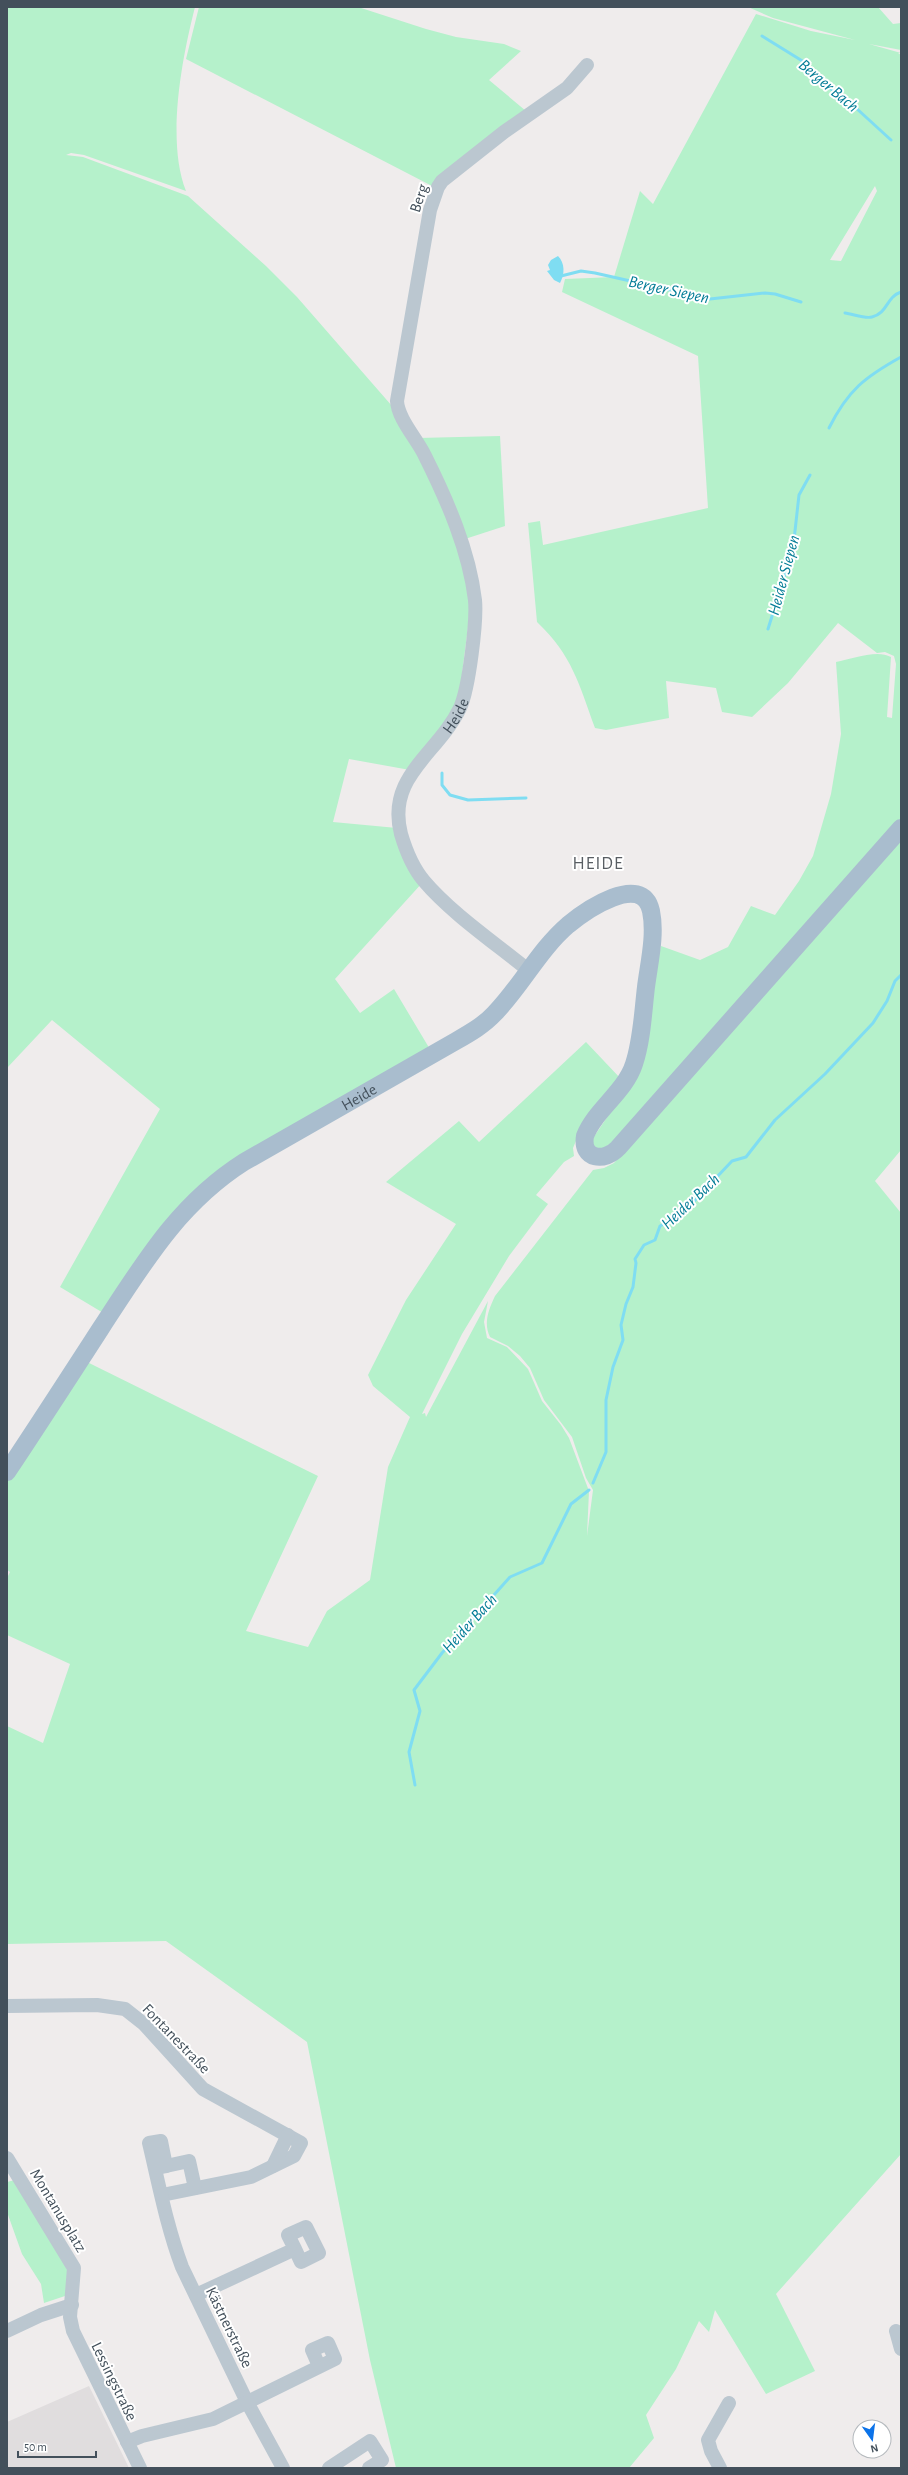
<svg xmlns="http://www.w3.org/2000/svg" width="908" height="2475" font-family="'Alegreya Sans',sans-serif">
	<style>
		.education { fill: #e0ddde }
		.green { fill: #b5f1cb; fill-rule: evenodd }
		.water { fill: #7fddf2 }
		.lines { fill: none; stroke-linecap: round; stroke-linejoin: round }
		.stream { stroke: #7fddf2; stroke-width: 3 }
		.minor { stroke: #bbc7d0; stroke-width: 14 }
		.major { stroke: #a9bdce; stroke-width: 18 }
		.labels { text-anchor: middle; stroke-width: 4; stroke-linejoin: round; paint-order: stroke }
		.street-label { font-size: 16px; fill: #43505b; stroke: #fff }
		.water-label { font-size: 17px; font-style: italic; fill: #047d97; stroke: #fff }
		.quarter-label { font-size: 18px; letter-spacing: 1px; fill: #585d62; stroke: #fff }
	</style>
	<rect width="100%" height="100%" fill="#efecec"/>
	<!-- education -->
	<polygon class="education" points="89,2386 129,2468 7,2468 7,2422"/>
	<!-- green -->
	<g class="green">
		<path d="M7 7H195C182 58 166 141 186 191L84 155 71 153 66 155 83 157 188 196 266 266 297 297 392 406 436 481 472 595 458 706 410 770 349 759 333 822 397 828 423 882 335 979 360 1013 394 989 431 1051 241 1158 105 1314 60 1287 160 1109 52 1020 7 1068Z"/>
		<polygon points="199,7 358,7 426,29 456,37 504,44 521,51 489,80 526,111 434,187 186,59"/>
		<path d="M748 7H878L893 24 901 23V50L869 44 901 53H898L901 55V827L622 1137 600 1150 593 1145V1138L627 1088 661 946 700 960 728 947 751 906 775 915 799 881 813 856 831 794 841 734 836 662C852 659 877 649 891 657L887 717 892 718 896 664 894 656 885 652 877 653 838 623 788 683 752 717 722 712 716 688 666 681 669 718 606 730 595 728C579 684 572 655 537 622L528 523 540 521 543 545 708 508 698 356 562 292 565 279 614 277 640 191 653 204 756 14 811 31 855 40 773 18ZM875 186 877 191 841 261 830 260Z"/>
		<polygon points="500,436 505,526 465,539 418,438"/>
		<path d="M901 828V1150L875 1181 901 1213V2154L776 2294 815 2371 766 2394 715 2310 709 2332 699 2321 676 2369 646 2415 654 2438 629 2468H396L370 2360 307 2042 166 1941 7 1944V1726L43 1743 70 1664 7 1635V1578L10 1572 7 1570V1480L85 1361 318 1476 246 1631 308 1647 327 1611 370 1580 388 1467 410 1417 373 1386 368 1375 406 1300 456 1224 386 1182 459 1121 479 1142 586 1042 621 1079 578 1136 573 1148 574 1156 564 1162 536 1195 548 1204 509 1256 462 1334 422 1414 425 1413 426 1417 488 1301 484 1322 487 1338 507 1347 528 1369 542 1401 561 1425 569 1438 589 1491 587 1536 593 1490 586 1478 572 1437 544 1400 530 1368 520 1356 508 1346 490 1337C483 1323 489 1309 495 1296L593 1170 604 1168 614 1163Z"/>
		<polygon points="15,2180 66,2265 69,2279 65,2296 44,2303 41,2284 22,2254 7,2212 7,2182"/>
	</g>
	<!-- water -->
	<path class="water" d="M558 256C565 263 565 274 560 283L554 280 547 271 550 270 548 265 551 260Z"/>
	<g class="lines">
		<!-- stream -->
		<g class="stream">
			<polyline points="762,36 804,62 839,97 856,108 891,140"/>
			<polyline points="561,276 581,271 595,273 710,299 765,293 775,294 801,302"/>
			<path d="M845 313C853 314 865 319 872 317 888 313 886 297 901 292"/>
			<path d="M829 428C848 390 865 377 901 357"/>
			<polyline points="768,629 793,549 799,495 810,475"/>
			<polyline points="442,773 442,785 450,795 468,800 526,798"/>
			<polyline points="593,1483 606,1452 606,1400 613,1367 623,1340 621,1325 626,1304 633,1287 636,1263 635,1259 644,1245 655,1240 660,1226 681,1215 732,1161 746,1157 775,1120 825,1074 873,1023 887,1001 895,981 901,975"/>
			<polyline points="415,1785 409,1752 420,1711 414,1690 442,1653 510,1577 542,1563 571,1504 589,1490"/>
		</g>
		<!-- minor -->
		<g class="minor">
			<path id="s1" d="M528 970C495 943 451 913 424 881 413 868 406 851 401 834 386 776 438 754 460 708 469 688 477 621 475 600 469 550 447 500 425 456 417 439 398 419 397 401L430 210 438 187 442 181 504 132 567 88 587 65"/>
			<polyline points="7,2006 97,2005 125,2009 144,2024 203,2089 301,2143 294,2156 251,2177 162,2195"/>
			<polyline points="7,2158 74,2268 70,2317 73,2331 140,2468"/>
			<polyline points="166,2166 189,2161 195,2188"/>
			<polyline points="273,2166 288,2135"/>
			<path d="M155 2168 166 2166 161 2141 149 2143C159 2185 167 2227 182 2267L247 2402 283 2468"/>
			<polyline points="196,2295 295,2249 301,2262 319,2253 306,2227 288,2235 295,2249"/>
			<polyline points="7,2331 41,2315 72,2305"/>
			<polyline points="896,2331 901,2349"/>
			<polyline points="127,2442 142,2436 213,2419 335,2359 328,2343 312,2350 319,2366"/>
			<polyline points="329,2468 370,2441 382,2460 369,2468"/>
			<polyline points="720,2468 711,2451 708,2440 729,2403"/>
		</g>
		<!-- major -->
		<path class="major" id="s2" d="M7 1472C39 1424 70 1376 101 1328 143 1264 178 1204 244 1162L456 1041C470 1033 484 1025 495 1013 522 985 539 950 568 925 585 911 642 871 651 911 656 935 649 963 646 987 643 1012 642 1040 634 1064 625 1092 595 1110 585 1136 581 1160 605 1162 618 1148L901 828"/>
	</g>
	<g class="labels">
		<!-- street labels -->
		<g class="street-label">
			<text transform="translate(418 198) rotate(-72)" y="6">Berg</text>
			<text dy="6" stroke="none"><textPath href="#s1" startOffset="326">Heide</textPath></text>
			<text dy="6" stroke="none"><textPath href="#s2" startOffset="525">Heide</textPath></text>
			<text transform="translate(177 2038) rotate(46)" y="6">Fontanestraße</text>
			<text transform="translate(59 2210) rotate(59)" y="6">Montanusplatz</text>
			<text transform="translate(230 2327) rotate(64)" y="6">Kästnerstraße</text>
			<text transform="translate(115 2381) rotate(64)" y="6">Lessingstraße</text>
		</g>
		<!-- water labels -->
		<g class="water-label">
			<text transform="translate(829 85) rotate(40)" y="6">Berger Bach</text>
			<text transform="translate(669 289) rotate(12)" y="6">Berger Siepen</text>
			<text transform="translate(783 575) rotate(-75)" y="6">Heider Siepen</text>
			<text transform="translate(690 1201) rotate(-43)" y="6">Heider Bach</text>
			<text transform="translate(469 1623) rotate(-48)" y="6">Heider Bach</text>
		</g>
		<!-- quarter labels -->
		<g class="quarter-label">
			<text x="598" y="869">HEIDE</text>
		</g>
	</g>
	<!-- border -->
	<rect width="908" height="2475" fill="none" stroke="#43505b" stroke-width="16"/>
	<!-- north arrow -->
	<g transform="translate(872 2439) rotate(166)"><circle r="19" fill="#ffffff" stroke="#b4b9bd"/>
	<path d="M0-3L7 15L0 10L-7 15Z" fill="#0c73e9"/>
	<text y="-6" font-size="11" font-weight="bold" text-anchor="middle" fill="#43505b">N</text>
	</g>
	<!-- scale -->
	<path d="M18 2451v6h78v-6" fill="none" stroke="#43505b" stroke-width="2"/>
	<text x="24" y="2451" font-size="12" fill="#43505b" stroke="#ffffff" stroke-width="3" paint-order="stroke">50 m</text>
</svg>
